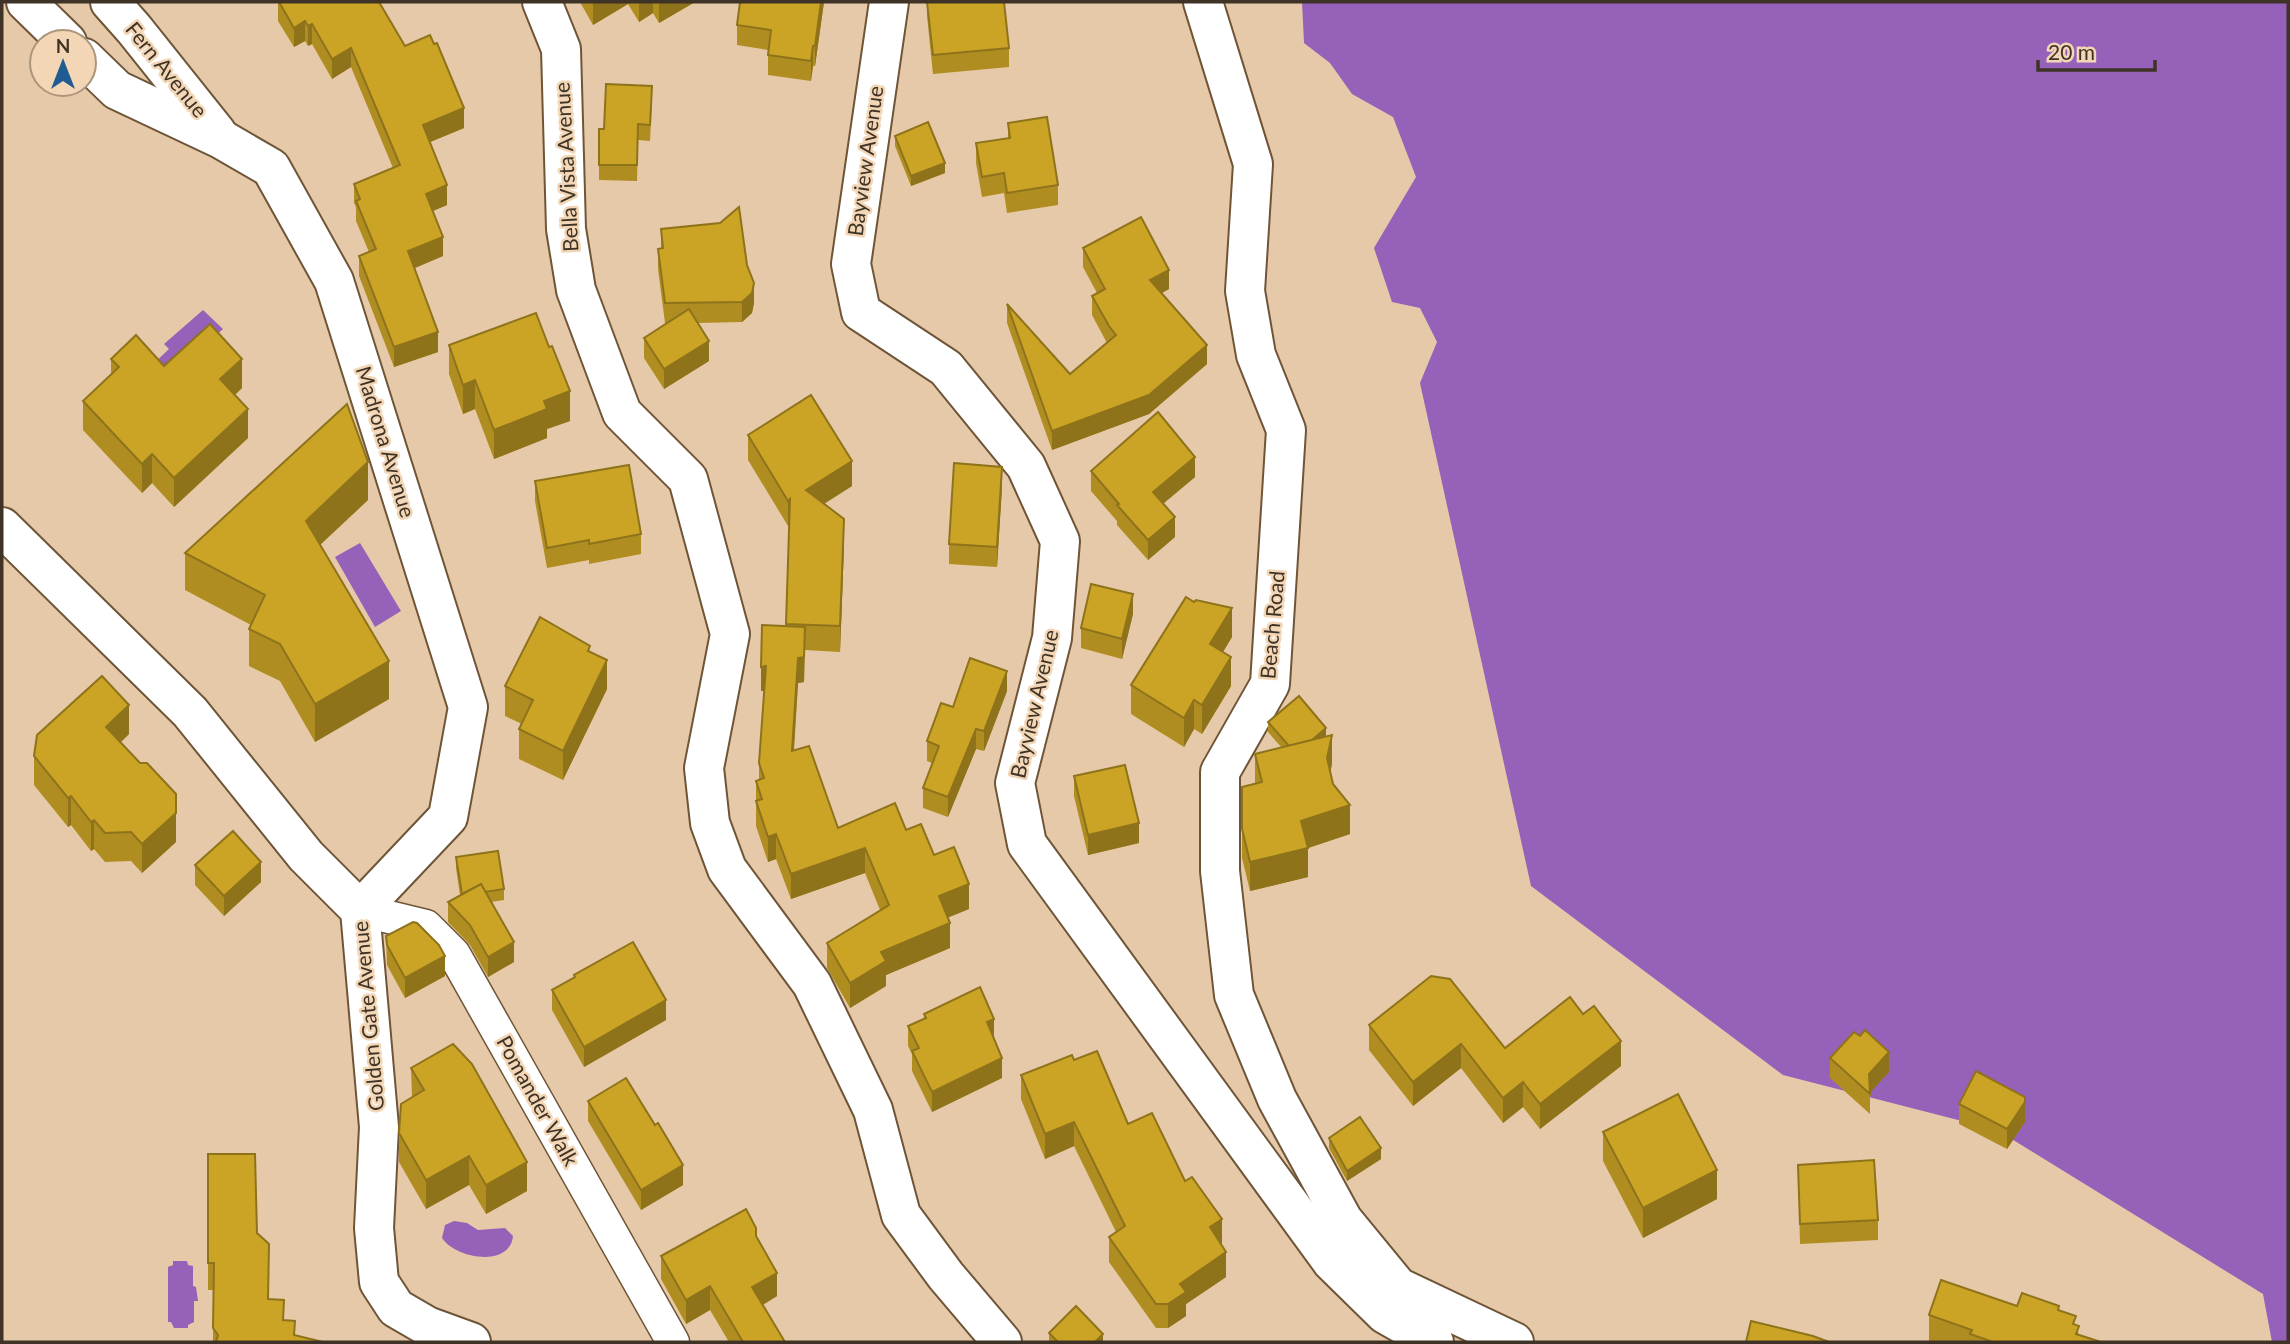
<svg xmlns="http://www.w3.org/2000/svg" width="2290" height="1344" font-family="Lato,sans-serif">
	<style>
		.water { fill: #9561b9 }
		.lines { fill: none; stroke-linecap: round; stroke-linejoin: round }
		.pedestrian-casing { stroke: #6e5538; stroke-width: 35 }
		.minor-casing { stroke: #6e5538; stroke-width: 42 }
		.pedestrian { stroke: #fff; stroke-width: 32 }
		.minor { stroke: #fff; stroke-width: 38 }
		.wall { fill: #af8d21 }
		.shaded-wall { fill: #8e731b }
		.building { fill: #cba426; stroke: #8e731b; stroke-width: 2 }
		.labels { text-anchor: middle; stroke-width: 5; stroke-linejoin: round; paint-order: stroke }
		.street-label { font-size: 21px; fill: #3e3326; stroke: #f3d6b5 }
	</style>
	<rect width="100%" height="100%" fill="#e6c9a8"/>
	<!-- water -->
	<g class="water">
		<polygon points="1302,2 2288,2 2288,1342 2272,1342 2263,1294 1997,1130 1783,1075 1531,886 1420,383 1437,342 1420,308 1392,302 1374,248 1416,177 1393,117 1352,94 1330,63 1304,43"/>
		<polygon points="203,310 223,329 164,383 150,367 169,349 164,344"/>
		<polygon points="360,543 401,611 375,627 335,557"/>
		<path d="M454 1221 467 1223 478 1230 505 1228 513 1236C510 1268 456 1259 442 1238L445 1225Z"/>
		<polygon points="173,1261 187,1261 188,1265 193,1266 193,1286 196,1287 198,1301 194,1301 194,1322 188,1325 188,1328 174,1328 171,1322 168,1322 168,1267 173,1265"/>
	</g>
	<g class="lines">
		<defs>
			<polyline id="pedestrian" points="360,910 426,926 454,954 673,1342"/>
			<g id="minor">
				<polyline points="26,2 67,42"/>
				<polyline points="110,2 134,29 217,133"/>
				<polyline points="542,2 561,49 566,229 576,290 622,413 688,479 730,634 704,768 710,823 727,869 812,984 873,1110 901,1215 946,1276 1002,1342"/>
				<polyline points="889,2 851,264 861,312 946,368 1026,466 1060,541 1052,638 1015,783 1027,844 1332,1262 1385,1314 1434,1342"/>
				<polyline points="1203,2 1253,164 1245,291 1256,355 1286,430 1270,684 1220,772 1220,871 1234,995 1277,1099 1343,1220 1398,1287 1514,1342"/>
				<polyline points="84,58 117,90 221,139 271,168 334,281 468,707 448,817 360,910"/>
				<polyline points="2,527 190,712 306,856 360,910 379,1127 374,1228 379,1282 396,1308 427,1326 471,1342"/>
			</g>
		</defs>
		<!-- pedestrian casing -->
		<use href="#pedestrian" class="pedestrian-casing"/>
		<!-- minor casing -->
		<use href="#minor" class="minor-casing"/>
		<!-- pedestrian -->
		<use href="#pedestrian" class="pedestrian"/>
		<!-- minor -->
		<use href="#minor" class="minor"/>
	</g>
	<!-- wall -->
	<g class="wall">
		<polygon points="278,2 405,46 464,128 430,142 447,205 432,211 443,256 414,268 438,352 394,367 359,276 359,256 369,252 356,221 356,207 354,203 354,184 393,168 351,67 332,79 312,44 308,46 305,41 294,47 278,21"/>
		<polygon points="580,2 695,2 659,23 653,13 639,22 628,4 593,25"/>
		<polygon points="824,2 815,66 813,66 811,81 768,75 768,50 737,45 737,25"/>
		<polygon points="927,2 1009,48 1009,67 933,74 927,16"/>
		<polygon points="652,101 650,141 638,140 637,181 599,180 599,129 604,129"/>
		<polygon points="1008,123 1058,185 1058,205 1007,213 1004,193 982,197 976,163 976,143 1008,138"/>
		<polygon points="895,136 945,173 911,186 895,146"/>
		<polygon points="661,229 747,265 754,303 752,313 742,322 697,323 709,361 664,389 644,358 644,338 667,323 665,323 658,269 658,249 661,248"/>
		<polygon points="1083,248 1169,289 1162,293 1207,364 1149,414 1052,450 1007,323 1007,304 1070,374 1107,343 1092,315 1092,296 1097,293 1083,267"/>
		<polygon points="449,345 549,347 570,421 547,429 547,438 494,459 475,409 463,414 449,374"/>
		<polygon points="111,359 164,366 242,388 235,395 248,438 174,507 152,483 142,493 83,430 83,401 111,374"/>
		<polygon points="748,435 852,486 824,504 844,545 840,652 805,650 804,682 798,683 794,751 838,828 906,830 934,855 969,909 947,918 950,948 886,975 886,986 850,1008 827,968 827,943 880,910 865,873 791,899 776,859 768,862 756,826 756,781 759,780 759,763 764,691 761,691 786,626 789,525 788,526 748,460"/>
		<polygon points="1091,471 1195,477 1163,504 1175,537 1148,560 1117,525 1117,521 1091,491"/>
		<polygon points="535,481 641,534 641,554 589,564 589,560 547,568 535,501"/>
		<polygon points="1002,487 997,567 949,564 949,544"/>
		<polygon points="368,500 320,545 389,699 315,742 280,681 249,666 249,629 251,625 185,590 185,553"/>
		<polygon points="1194,602 1232,637 1223,652 1231,686 1202,734 1194,729 1184,747 1131,714 1131,685"/>
		<polygon points="1133,614 1122,659 1081,648 1081,628"/>
		<polygon points="590,652 607,689 563,780 519,759 519,729 522,724 505,716 505,686"/>
		<polygon points="1007,691 984,751 976,749 948,817 923,808 923,788 932,763 927,761 927,741 953,707"/>
		<polygon points="1268,722 1326,736 1332,764 1330,772 1333,784 1350,834 1308,848 1308,877 1250,891 1242,858 1242,787 1255,783 1255,754 1281,747 1268,732"/>
		<polygon points="129,734 121,742 176,842 142,873 131,861 105,862 94,849 91,851 71,825 68,827 34,785 34,756"/>
		<polygon points="1074,776 1139,843 1088,855 1074,796"/>
		<polygon points="456,857 504,889 504,900 491,902 514,962 488,977 470,945 448,922 448,902 460,895 456,868"/>
		<polygon points="195,865 261,882 224,916 195,885"/>
		<polygon points="386,936 445,976 405,998 387,965"/>
		<polygon points="574,975 666,1020 584,1067 552,1010 552,990 574,977"/>
		<polygon points="924,1014 994,1039 1002,1078 932,1112 912,1071 912,1054 908,1046 908,1026 924,1019"/>
		<polygon points="1369,1025 1505,1048 1621,1066 1540,1129 1523,1107 1503,1123 1461,1068 1413,1106 1369,1050"/>
		<polygon points="1830,1058 1889,1072 1870,1092 1870,1114 1830,1078"/>
		<polygon points="1074,1060 1128,1124 1185,1181 1222,1243 1221,1244 1226,1277 1186,1304 1186,1316 1168,1328 1156,1328 1109,1262 1109,1237 1116,1232 1074,1146 1045,1159 1021,1099 1021,1075"/>
		<polygon points="411,1068 527,1191 486,1214 469,1185 426,1209 399,1162 399,1133 412,1097"/>
		<polygon points="588,1101 683,1185 641,1210 588,1121"/>
		<polygon points="1959,1104 2025,1117 2025,1122 2007,1149 1959,1124"/>
		<polygon points="1603,1132 1717,1199 1643,1238 1603,1161"/>
		<polygon points="1329,1138 1381,1159 1347,1181 1329,1148"/>
		<polygon points="208,1154 257,1233 269,1244 269,1299 295,1335 323,1342 213,1342 213,1290 208,1290"/>
		<polygon points="1798,1165 1878,1220 1878,1240 1800,1244"/>
		<polygon points="756,1236 777,1296 763,1305 785,1342 729,1342 710,1310 686,1324 661,1279 661,1256"/>
		<polygon points="2017,1306 2059,1311 2076,1325 2079,1335 2101,1342 1929,1342 1929,1315"/>
		<polygon points="1049,1333 1103,1342 1049,1342"/>
	</g>
	<!-- shaded-wall -->
	<g class="shaded-wall">
		<polygon points="593,2 628,2 628,4 593,25"/>
		<polygon points="639,2 653,2 653,13 639,22"/>
		<polygon points="659,2 695,2 659,23"/>
		<polygon points="821,2 824,2 815,66 815,46"/>
		<polygon points="305,21 305,41 294,47 294,28"/>
		<polygon points="312,24 312,44 308,46 308,26"/>
		<polygon points="813,46 813,66 811,81 811,61"/>
		<polygon points="351,48 351,67 332,79 332,59"/>
		<polygon points="464,108 464,128 423,145 423,125"/>
		<polygon points="945,163 945,173 911,186 911,176"/>
		<polygon points="447,185 447,205 426,214 426,194"/>
		<polygon points="443,237 443,256 408,271 408,251"/>
		<polygon points="1169,270 1169,289 1150,299 1150,280"/>
		<polygon points="754,283 754,303 752,313 742,322 742,302"/>
		<polygon points="438,332 438,352 394,367 394,347"/>
		<polygon points="709,341 709,361 664,389 664,369"/>
		<polygon points="1207,345 1207,364 1149,414 1052,450 1052,431"/>
		<polygon points="242,359 242,388 220,408 220,379"/>
		<polygon points="475,380 475,409 463,414 463,385"/>
		<polygon points="570,391 570,421 547,429 547,438 494,459 494,430 544,401"/>
		<polygon points="248,409 248,438 174,507 174,478"/>
		<polygon points="152,454 152,483 142,493 142,464"/>
		<polygon points="1195,457 1195,477 1153,512 1153,492"/>
		<polygon points="852,461 852,486 806,515 806,490"/>
		<polygon points="368,462 368,500 306,558 306,521"/>
		<polygon points="1002,467 1002,487 997,567 997,547"/>
		<polygon points="790,499 790,524 788,526 788,501"/>
		<polygon points="1175,517 1175,537 1148,560 1148,540"/>
		<polygon points="844,519 844,545 840,652 840,626"/>
		<polygon points="1133,594 1133,614 1122,659 1122,639"/>
		<polygon points="1232,608 1232,637 1210,673 1210,644"/>
		<polygon points="805,627 804,682 798,683 792,776 792,751 798,658"/>
		<polygon points="1231,657 1231,686 1202,734 1202,705"/>
		<polygon points="607,660 607,689 563,780 563,751"/>
		<polygon points="389,661 389,699 315,742 315,704"/>
		<polygon points="766,666 766,690 761,691 761,667"/>
		<polygon points="1007,671 1007,691 984,751 984,731"/>
		<polygon points="1194,700 1194,729 1184,747 1184,718"/>
		<polygon points="129,705 129,734 106,756 106,727"/>
		<polygon points="1326,728 1326,738 1296,754"/>
		<polygon points="976,729 976,749 948,817 948,797"/>
		<polygon points="1332,735 1332,764 1327,788 1327,758"/>
		<polygon points="71,796 71,825 68,827 68,798"/>
		<polygon points="1350,805 1350,834 1308,848 1308,877 1250,891 1250,862 1301,821"/>
		<polygon points="176,813 176,842 142,873 142,844"/>
		<polygon points="94,820 94,849 91,851 91,822"/>
		<polygon points="1139,823 1139,843 1088,855 1088,835"/>
		<polygon points="776,834 776,859 768,862 768,837"/>
		<polygon points="865,848 865,873 791,899 791,874"/>
		<polygon points="261,862 261,882 224,916 224,896"/>
		<polygon points="969,884 969,909 939,921 939,896"/>
		<polygon points="950,923 950,948 886,975 886,986 850,1008 850,983 881,952"/>
		<polygon points="514,942 514,962 488,977 488,957"/>
		<polygon points="445,956 445,976 405,998 405,978"/>
		<polygon points="666,1000 666,1020 584,1067 584,1047"/>
		<polygon points="994,1019 994,1039 987,1022"/>
		<polygon points="1621,1041 1621,1066 1540,1129 1540,1104"/>
		<polygon points="1461,1044 1461,1068 1413,1106 1413,1082"/>
		<polygon points="1889,1052 1889,1072 1869,1094 1869,1074"/>
		<polygon points="1002,1058 1002,1078 932,1112 932,1092"/>
		<polygon points="1523,1082 1523,1107 1503,1123 1503,1098"/>
		<polygon points="2025,1097 2025,1122 2007,1149 2007,1129"/>
		<polygon points="1074,1122 1074,1146 1045,1159 1045,1134"/>
		<polygon points="1381,1148 1381,1159 1347,1181 1347,1171"/>
		<polygon points="469,1156 469,1185 426,1209 426,1180"/>
		<polygon points="527,1162 527,1191 486,1214 486,1185"/>
		<polygon points="683,1165 683,1185 641,1210 641,1190"/>
		<polygon points="1717,1170 1717,1199 1643,1238 1643,1208"/>
		<polygon points="1222,1219 1222,1243 1210,1251 1210,1227"/>
		<polygon points="1226,1252 1226,1277 1186,1304 1186,1316 1168,1328 1168,1304 1180,1284"/>
		<polygon points="777,1273 777,1296 752,1311 752,1287"/>
		<polygon points="710,1286 710,1310 686,1324 686,1300"/>
		<polygon points="1103,1334 1103,1342 1095,1342"/>
	</g>
	<!-- building -->
	<g class="building">
		<polygon points="279,2 379,2 405,46 430,35 434,44 437,43 464,108 423,125 447,185 426,194 443,237 408,251 438,332 394,347 359,256 376,249 356,201 360,199 354,184 400,165 351,48 332,59 312,24 308,26 305,21 294,28"/>
		<polygon points="740,2 821,2 815,46 813,46 811,61 768,55 771,30 737,25"/>
		<polygon points="927,2 1004,2 1009,48 933,55"/>
		<polygon points="606,84 652,86 650,125 638,124 637,165 599,165 599,129 604,129"/>
		<polygon points="1047,117 1058,185 1007,193 1004,173 982,177 976,143 1010,138 1008,123"/>
		<polygon points="928,122 945,163 911,176 895,136"/>
		<polygon points="739,207 747,265 754,283 752,293 742,302 665,303 658,249 663,248 661,229 720,223"/>
		<polygon points="1141,217 1169,270 1150,280 1207,345 1149,395 1052,431 1007,304 1070,374 1116,335 1109,326 1092,296 1105,289 1083,248"/>
		<polygon points="689,309 709,341 664,369 644,338"/>
		<polygon points="536,313 549,347 552,346 570,391 544,401 547,409 494,430 475,380 463,385 449,345"/>
		<polygon points="210,324 242,359 220,379 248,409 174,478 152,454 142,464 83,401 119,367 111,359 136,335 164,366"/>
		<polygon points="811,395 852,461 806,490 844,519 840,626 786,624 790,499 788,501 748,435"/>
		<polygon points="347,404 368,462 306,521 389,661 315,704 280,644 249,629 265,595 185,553"/>
		<polygon points="1158,412 1195,457 1153,492 1175,517 1148,540 1117,505 1119,504 1091,471"/>
		<polygon points="954,463 1002,467 997,547 949,544"/>
		<polygon points="629,465 641,534 589,544 589,540 547,548 535,481"/>
		<polygon points="1091,584 1133,594 1122,639 1081,628"/>
		<polygon points="1186,597 1194,602 1196,600 1232,608 1210,644 1231,657 1202,705 1194,700 1184,718 1131,685"/>
		<polygon points="540,617 590,646 588,651 607,660 563,751 519,729 533,700 505,686"/>
		<polygon points="762,625 805,627 804,657 798,658 792,751 809,746 838,828 895,803 906,830 921,824 934,855 954,847 969,884 939,896 950,923 881,952 886,961 850,983 827,943 889,905 865,848 791,874 776,834 768,837 756,801 762,799 756,781 764,778 759,763 766,666 761,667"/>
		<polygon points="970,658 1007,671 984,731 976,729 948,797 923,788 939,746 927,741 941,703 953,707"/>
		<polygon points="102,676 129,705 106,727 140,763 147,763 176,794 176,813 142,844 131,832 105,833 94,820 91,822 71,796 68,798 34,756 37,735"/>
		<polygon points="1299,696 1326,728 1312,740 1289,746 1268,722"/>
		<polygon points="1332,735 1327,758 1333,784 1350,805 1301,821 1308,848 1250,862 1242,829 1242,787 1262,782 1255,754"/>
		<polygon points="1125,765 1139,823 1088,835 1074,776"/>
		<polygon points="233,831 261,862 224,896 195,865"/>
		<polygon points="498,851 504,889 485,892 481,884 462,894 456,857"/>
		<polygon points="481,884 514,942 488,957 470,925 448,902"/>
		<polygon points="413,922 417,923 439,945 445,956 405,978 387,945 386,936"/>
		<polygon points="633,942 666,1000 584,1047 552,990 575,977 574,975"/>
		<polygon points="1431,976 1450,979 1505,1048 1570,997 1583,1014 1594,1006 1621,1041 1540,1104 1523,1082 1503,1098 1461,1044 1413,1082 1369,1025"/>
		<polygon points="980,987 994,1019 987,1022 1002,1058 932,1092 912,1051 919,1048 908,1026 926,1018 924,1014"/>
		<polygon points="1865,1030 1889,1052 1869,1074 1870,1094 1830,1058 1854,1032 1860,1036"/>
		<polygon points="453,1044 472,1064 527,1162 486,1185 469,1156 426,1180 399,1133 401,1104 424,1090 411,1068"/>
		<polygon points="1097,1051 1128,1124 1152,1113 1185,1181 1192,1177 1222,1219 1210,1227 1226,1252 1180,1284 1186,1292 1168,1304 1156,1304 1109,1237 1125,1226 1074,1122 1045,1134 1021,1075 1072,1055 1074,1060"/>
		<polygon points="1976,1071 2025,1097 2025,1102 2007,1129 1959,1104"/>
		<polygon points="626,1078 655,1125 658,1123 683,1165 641,1190 588,1101"/>
		<polygon points="1678,1094 1717,1170 1643,1208 1603,1132"/>
		<polygon points="1360,1117 1381,1148 1347,1171 1329,1138"/>
		<polygon points="208,1154 255,1154 257,1233 269,1244 268,1299 284,1300 283,1320 295,1321 294,1335 323,1342 216,1342 218,1335 213,1328 214,1263 208,1263"/>
		<polygon points="1874,1160 1878,1220 1800,1224 1798,1165"/>
		<polygon points="746,1209 756,1228 756,1236 777,1273 752,1287 785,1342 743,1342 710,1286 686,1300 661,1256"/>
		<polygon points="1941,1280 2017,1306 2022,1293 2059,1306 2058,1310 2076,1316 2073,1324 2079,1326 2076,1334 2101,1342 1993,1342 1970,1334 1972,1330 1929,1315"/>
		<polygon points="1076,1306 1103,1334 1095,1342 1058,1342 1049,1333"/>
		<polygon points="1751,1321 1813,1336 1829,1342 1746,1342"/>
	</g>
	<g class="labels">
		<!-- street labels -->
		<g class="street-label">
			<text transform="translate(166 70) rotate(51)" y="7">Fern Avenue</text>
			<text transform="translate(866 161) rotate(-82)" y="7">Bayview Avenue</text>
			<text transform="translate(567 167) rotate(-93)" y="7">Bella Vista Avenue</text>
			<text transform="translate(385 442) rotate(73)" y="7">Madrona Avenue</text>
			<text transform="translate(1273 625) rotate(-85)" y="7">Beach Road</text>
			<text transform="translate(1035 704) rotate(-77)" y="7">Bayview Avenue</text>
			<text transform="translate(369 1016) rotate(-95)" y="7">Golden Gate Avenue</text>
			<text transform="translate(537 1101) rotate(61)" y="7">Pomander Walk</text>
		</g>
	</g>
	<!-- border -->
	<rect width="2290" height="1344" fill="none" stroke="#3e3326" stroke-width="7"/>
	<!-- north arrow -->
	<g transform="translate(63 63)"><circle r="33" fill="#f3d6b5" stroke="#ab957c" stroke-width="2"/>
	<path d="M0-5L12 26L0 18L-12 26Z" fill="#205b92"/>
	<text y="-10" font-size="19" font-weight="bold" text-anchor="middle" fill="#3e3326">N</text>
	</g>
	<!-- scale -->
	<path d="M2038 60v10h117v-10" fill="none" stroke="#3e3326" stroke-width="3.5"/>
	<text x="2048" y="60" font-size="21" fill="#3e3326" stroke="#f3d6b5" stroke-width="5" paint-order="stroke">20 m</text>
</svg>
